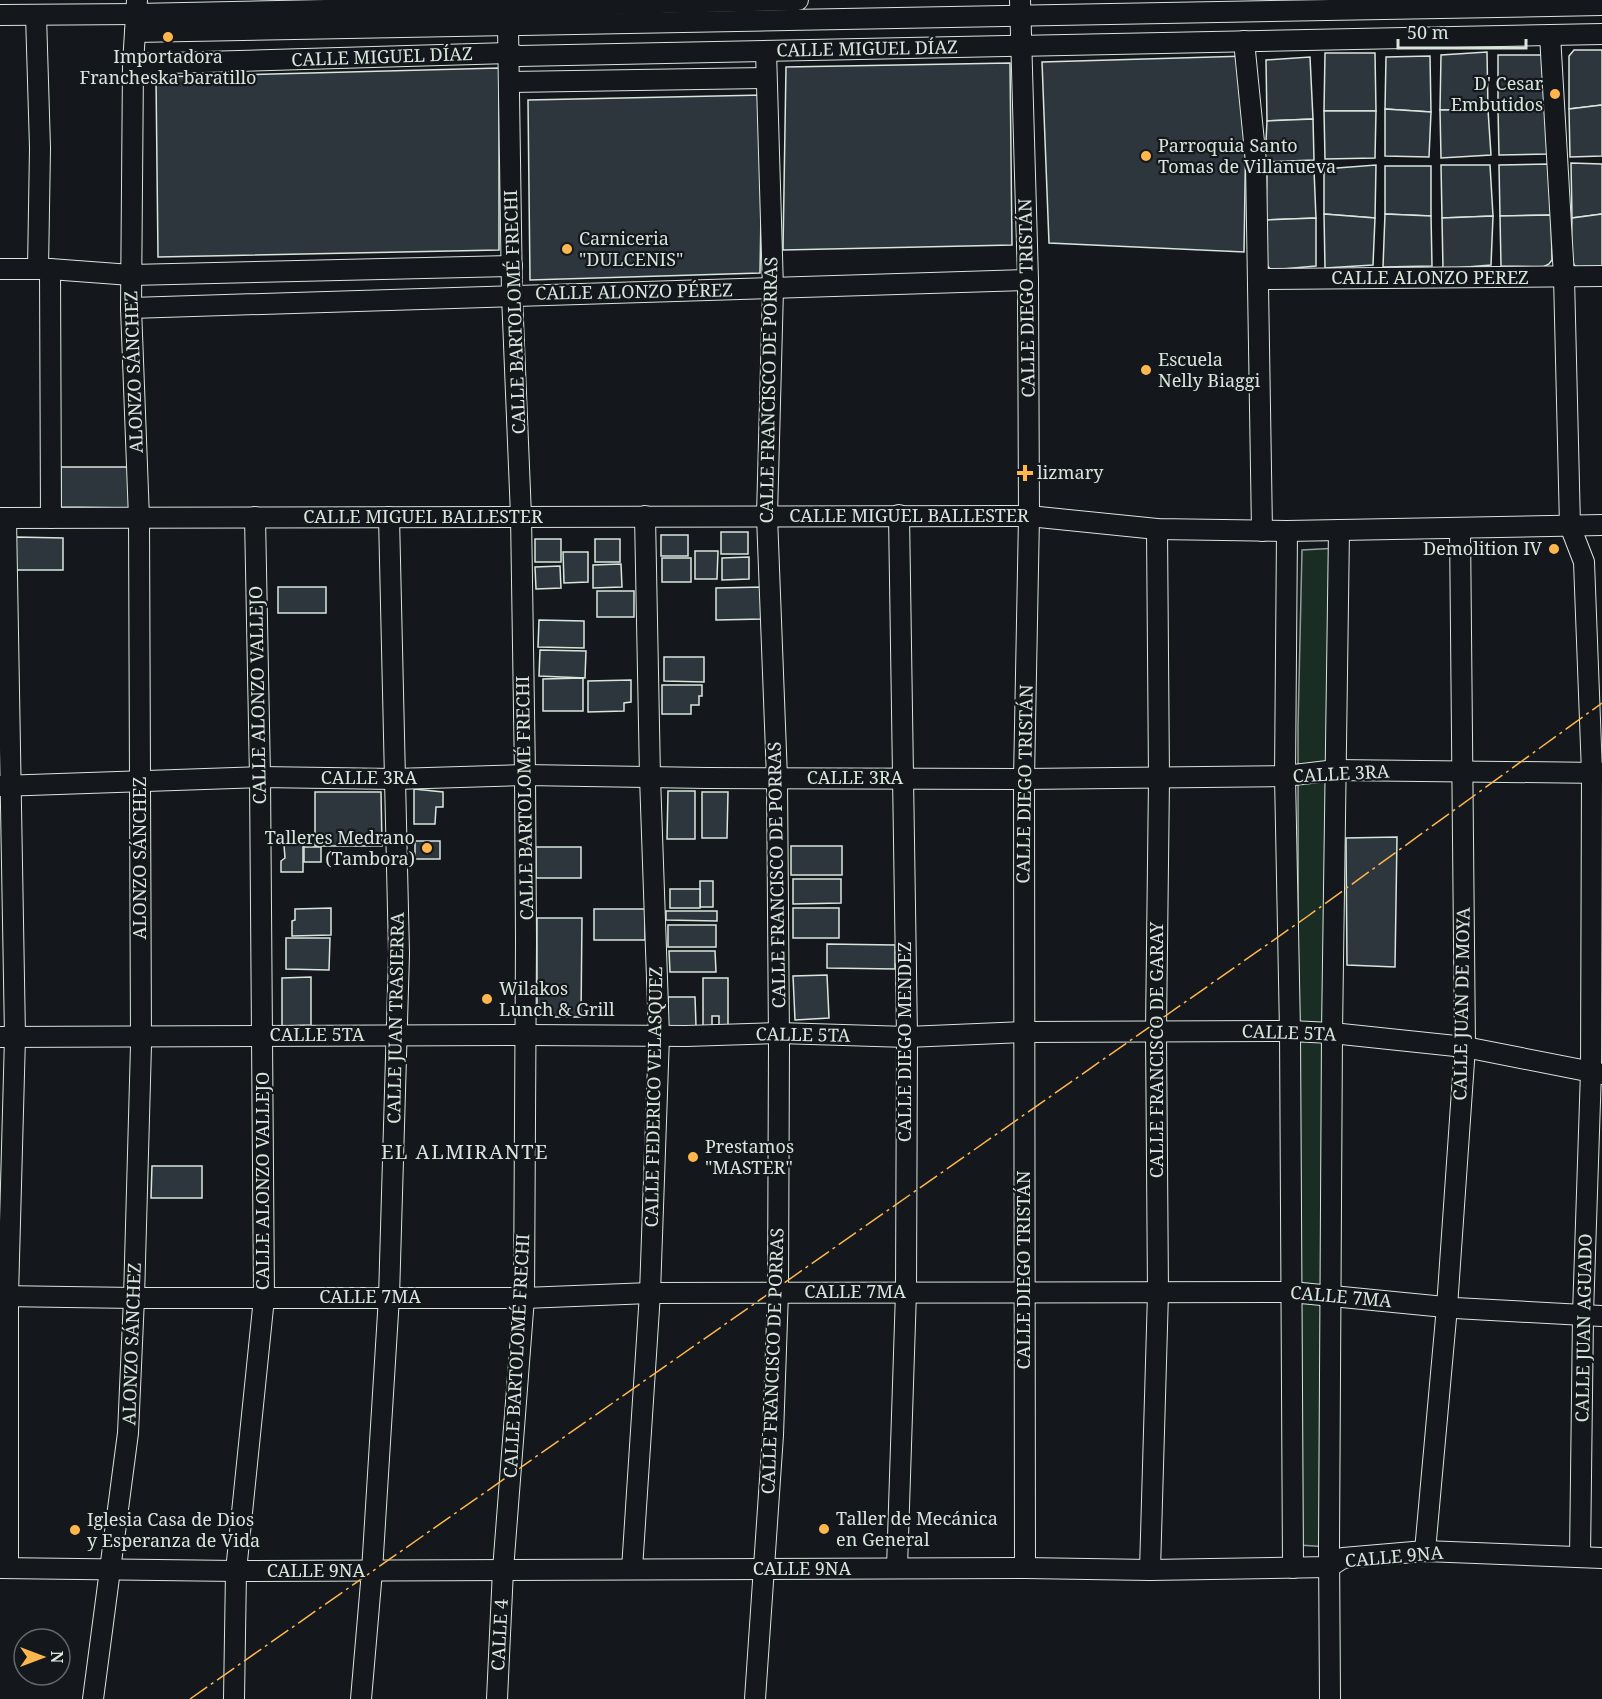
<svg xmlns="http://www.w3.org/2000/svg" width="1602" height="1699" font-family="'Noto Serif',serif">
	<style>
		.green { fill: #1a2d24; stroke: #939e99; stroke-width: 1.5 }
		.building { fill: #2c363c; stroke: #d8e6dc; stroke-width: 1.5 }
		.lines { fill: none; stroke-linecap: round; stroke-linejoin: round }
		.minor-casing { stroke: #d8e6dc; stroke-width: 22 }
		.minor { stroke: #14181c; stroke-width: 20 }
		.power { stroke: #ffb74d; stroke-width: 1.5; stroke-dasharray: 21 4.5 3 4.5; stroke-linecap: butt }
		.poi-dot { fill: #ffb74d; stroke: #14181c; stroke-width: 2 }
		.labels { text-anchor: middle; stroke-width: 4.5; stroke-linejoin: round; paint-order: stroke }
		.street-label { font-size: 18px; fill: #d8e6dc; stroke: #14181c }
		.poi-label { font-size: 18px; fill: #d8e6dc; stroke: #14181c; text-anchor: start }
		.neighbourhood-label { font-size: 20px; letter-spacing: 1.5px; fill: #d8e6dc; stroke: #14181c }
	</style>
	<rect width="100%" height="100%" fill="#14181c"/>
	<!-- green -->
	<polygon class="green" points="1338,548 1329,1547 1299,1545 1298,726 1302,550"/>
	<!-- building -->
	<g class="building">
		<polygon points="1574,50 1602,50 1602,105 1569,109 1569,56"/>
		<polygon points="1487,52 1488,110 1440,110 1441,55"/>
		<polygon points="1325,53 1375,53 1376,111 1324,111"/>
		<polygon points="1498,55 1549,55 1550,108 1498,109"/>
		<polygon points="1247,56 1244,252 1049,243 1042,62"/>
		<polygon points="1430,56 1431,112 1385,109 1386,57"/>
		<polygon points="1310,57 1313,119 1267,121 1266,60"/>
		<polygon points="1010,63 1012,245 783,250 786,67"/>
		<polygon points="499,68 499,250 158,257 156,77"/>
		<polygon points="763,95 760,273 530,280 528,100"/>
		<polygon points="1602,105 1602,156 1570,157 1569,109"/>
		<polygon points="1550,108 1549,154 1499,155 1498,109"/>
		<polygon points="1385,109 1431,112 1429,157 1385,156"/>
		<polygon points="1440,110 1488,110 1491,155 1441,158"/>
		<polygon points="1324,111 1376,111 1375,158 1325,159"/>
		<polygon points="1313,119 1314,160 1265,162 1267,121"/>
		<polygon points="1571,163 1602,164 1602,214 1572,218"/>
		<polygon points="1549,164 1551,215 1500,216 1499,165"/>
		<polygon points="1376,165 1375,218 1324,214 1324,169"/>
		<polygon points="1441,165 1490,165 1493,216 1442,218"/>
		<polygon points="1385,166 1431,166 1431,216 1385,214"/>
		<polygon points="1267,170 1314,170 1316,218 1266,220"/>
		<polygon points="1324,214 1375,218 1373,265 1325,268"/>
		<polygon points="1385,214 1431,216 1432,266 1383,267"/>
		<polygon points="1602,214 1602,266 1581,268 1575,266 1571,259 1572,218"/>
		<polygon points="1551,215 1552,260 1549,264 1543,267 1501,266 1500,216"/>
		<polygon points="1493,216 1491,265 1443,269 1442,218"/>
		<polygon points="1316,218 1316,266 1271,270 1266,264 1266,220"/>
		<polygon points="61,467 133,467 132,508 61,507"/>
		<rect x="721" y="532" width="27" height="22"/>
		<rect x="661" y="535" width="27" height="21"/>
		<polygon points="16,537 63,538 63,570 16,570"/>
		<rect x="535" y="539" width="26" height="23"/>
		<rect x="595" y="539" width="25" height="23"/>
		<polygon points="695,551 718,551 717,579 695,579"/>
		<polygon points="563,552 588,552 588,582 564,583"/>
		<polygon points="749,557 749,579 722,580 722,558"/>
		<rect x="662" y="558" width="29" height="24"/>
		<polygon points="621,564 622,587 593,588 593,565"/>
		<polygon points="560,566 561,588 536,589 535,567"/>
		<rect x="278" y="587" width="48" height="26"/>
		<polygon points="763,587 764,619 716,620 716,588"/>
		<rect x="597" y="591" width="37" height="26"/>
		<polygon points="539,620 584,621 584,648 538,647"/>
		<polygon points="540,650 586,651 585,678 539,676"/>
		<polygon points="664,657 704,657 704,682 664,681"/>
		<polygon points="583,678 583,711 543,711 543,679"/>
		<polygon points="631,680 631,702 624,703 624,711 588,712 588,681"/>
		<polygon points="662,685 702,685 702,696 699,696 699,705 691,705 691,714 662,714"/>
		<polygon points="414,789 443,792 443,807 436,807 435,824 414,824"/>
		<polygon points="668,791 695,791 695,839 667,839"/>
		<polygon points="315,792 381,792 382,846 315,846"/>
		<polygon points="702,792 728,792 727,838 702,838"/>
		<polygon points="1397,837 1395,967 1347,965 1346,838"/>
		<rect x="415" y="841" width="25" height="18"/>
		<polygon points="287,843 303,843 303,872 281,872 281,861 285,858 284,845 287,845"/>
		<rect x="791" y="846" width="51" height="29"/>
		<rect x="304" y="847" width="17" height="15"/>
		<rect x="536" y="847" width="45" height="31"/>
		<polygon points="793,879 841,879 841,903 793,904"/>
		<rect x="700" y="881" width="13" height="26"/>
		<rect x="670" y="889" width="30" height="19"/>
		<polygon points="331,908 331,935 292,936 292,921 295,920 295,909"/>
		<rect x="793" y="908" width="46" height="30"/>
		<rect x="594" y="909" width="51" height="31"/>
		<polygon points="666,911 717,911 717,921 666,920"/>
		<polygon points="537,918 582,918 581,1017 537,1017"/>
		<rect x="668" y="925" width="48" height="22"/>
		<polygon points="286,938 330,938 329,970 286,969"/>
		<polygon points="827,944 895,945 895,969 827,968"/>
		<polygon points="669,951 715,951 716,972 670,972"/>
		<polygon points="827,975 829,1018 795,1020 793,976"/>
		<polygon points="311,977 311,1025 282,1026 282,978"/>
		<polygon points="703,978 728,978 728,1026 719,1026 719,1016 712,1016 712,1026 703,1026"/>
		<polygon points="668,997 695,997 696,1026 668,1026"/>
		<polygon points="152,1166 202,1166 202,1198 151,1198"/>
	</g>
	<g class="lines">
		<defs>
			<g id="minor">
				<polyline points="1020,0 1028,280 1029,516 1024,779 1025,1568"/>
				<polyline points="0,15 136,14 798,0"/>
				<polyline points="36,15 40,148 38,269"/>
				<polyline points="135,32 1602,5"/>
				<polyline points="1550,35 1564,277 1570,526 1584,562 1592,773 1591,1071 1583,1314 1580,1557"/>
				<polyline points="1244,41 1256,162 1262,531"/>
				<polyline points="133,64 509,53 519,56 1602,34"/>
				<polyline points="510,82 766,78"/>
				<polyline points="0,269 50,269 131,275 512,266"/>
				<polyline points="50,269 51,518"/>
				<polyline points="1258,279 1602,276"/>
				<polyline points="131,308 1028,280"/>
				<polyline points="0,518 1029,516 1157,529 1287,531 1602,525"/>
				<polyline points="6,518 15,1037 8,1296 8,1568"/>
				<polyline points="1287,531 1285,776 1290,1031 1293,1568"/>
				<polyline points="0,786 260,777 395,779 525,775 707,778 1024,779 1285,776 1336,770 1602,773"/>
				<polyline points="0,1037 526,1035 686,1036 779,1033 907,1037 1024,1032 1290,1031 1332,1033 1465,1047 1602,1074"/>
				<polyline points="0,1296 134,1298 524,1298 650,1293 1291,1292 1455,1308 1602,1316"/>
				<polyline points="1425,1551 1447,1307 1465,1047 1460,528"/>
				<polyline points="0,1568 236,1571 1025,1568 1150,1570 1329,1567 1343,1558 1425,1551 1602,1558"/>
				<polyline points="897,1568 906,1292 907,1037 899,515"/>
				<polyline points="632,1569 650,1293 659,1036 650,777 645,516"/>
				<polyline points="1150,1570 1158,1293 1156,1031 1159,779 1157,529"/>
				<polyline points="93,1699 128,1433 134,1298 141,1045 139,518 131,308 133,64 137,0"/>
				<polyline points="234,1699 236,1571 264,1298 260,777 255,517"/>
				<polyline points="361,1699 372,1571 389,1297 399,954 389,517"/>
				<polyline points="497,1699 503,1570 524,1298 526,941 525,775 521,516 512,295 508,26"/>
				<polyline points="755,1699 773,1435 778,1292 779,1043 777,778 767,516 773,289 766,51"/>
				<polyline points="1330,1699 1329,1547 1332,1033 1339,530"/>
			</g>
		</defs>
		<!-- minor casing -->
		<use href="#minor" class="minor-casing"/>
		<!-- minor -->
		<use href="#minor" class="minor"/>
		<!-- power -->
		<polyline class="power" points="190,1699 1308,916 1602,703"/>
	</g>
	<!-- markers -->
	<g class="poi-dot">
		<circle cx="168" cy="37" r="6"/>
		<circle cx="1555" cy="94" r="6"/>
		<circle cx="1146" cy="156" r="6"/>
		<circle cx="567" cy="249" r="6"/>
		<circle cx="1146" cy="370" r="6"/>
		<path d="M1022 464h6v6h6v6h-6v6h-6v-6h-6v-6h6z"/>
		<circle cx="1554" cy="549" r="6"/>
		<circle cx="427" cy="848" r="6"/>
		<circle cx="487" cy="999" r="6"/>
		<circle cx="693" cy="1157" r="6"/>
		<circle cx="824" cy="1529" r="6"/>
		<circle cx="75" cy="1530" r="6"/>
	</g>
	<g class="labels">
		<!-- street labels -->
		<g class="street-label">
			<text transform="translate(867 49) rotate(-1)" y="6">CALLE MIGUEL DÍAZ</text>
			<text transform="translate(382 57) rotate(-2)" y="6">CALLE MIGUEL DÍAZ</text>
			<text x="1430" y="284">CALLE ALONZO PEREZ</text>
			<text transform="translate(634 292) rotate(-1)" y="6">CALLE ALONZO PÉREZ</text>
			<text transform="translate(1027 298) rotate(-91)" y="6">CALLE DIEGO TRISTÁN</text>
			<text transform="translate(515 312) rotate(-92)" y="6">CALLE BARTOLOMÉ FRECHI</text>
			<text transform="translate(134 372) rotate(-92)" y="6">ALONZO SÁNCHEZ</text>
			<text transform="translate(769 390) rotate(-89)" y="6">CALLE FRANCISCO DE PORRAS</text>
			<text x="909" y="522">CALLE MIGUEL BALLESTER</text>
			<text x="423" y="523">CALLE MIGUEL BALLESTER</text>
			<text transform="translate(258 695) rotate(-91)" y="6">CALLE ALONZO VALLEJO</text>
			<text transform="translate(1341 774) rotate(-3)" y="6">CALLE 3RA</text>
			<text x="369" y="784">CALLE 3RA</text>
			<text x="855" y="784">CALLE 3RA</text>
			<text transform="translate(1025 784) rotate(-89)" y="6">CALLE DIEGO TRISTÁN</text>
			<text transform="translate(525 798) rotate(-91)" y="6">CALLE BARTOLOMÉ FRECHI</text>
			<text transform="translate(140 858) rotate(-90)" y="6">ALONZO SÁNCHEZ</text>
			<text transform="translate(777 875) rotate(-91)" y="6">CALLE FRANCISCO DE PORRAS</text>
			<text transform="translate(1462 1004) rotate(-89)" y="6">CALLE JUAN DE MOYA</text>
			<text transform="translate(396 1018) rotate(-89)" y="6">CALLE JUAN TRASIERRA</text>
			<text transform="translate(1289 1033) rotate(2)" y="6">CALLE 5TA</text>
			<text x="317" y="1041">CALLE 5TA</text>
			<text transform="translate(803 1035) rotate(1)" y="6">CALLE 5TA</text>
			<text transform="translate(905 1042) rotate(-90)" y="6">CALLE DIEGO MENDEZ</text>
			<text transform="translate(1157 1050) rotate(-90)" y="6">CALLE FRANCISCO DE GARAY</text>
			<text transform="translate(654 1097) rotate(-89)" y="6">CALLE FEDERICO VELASQUEZ</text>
			<text transform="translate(263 1181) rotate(-90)" y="6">CALLE ALONZO VALLEJO</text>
			<text transform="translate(1024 1270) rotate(-90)" y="6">CALLE DIEGO TRISTÁN</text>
			<text x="855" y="1298">CALLE 7MA</text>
			<text x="370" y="1303">CALLE 7MA</text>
			<text transform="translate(1341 1297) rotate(5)" y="6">CALLE 7MA</text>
			<text transform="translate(1584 1328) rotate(-89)" y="6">CALLE JUAN AGUADO</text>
			<text transform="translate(132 1344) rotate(-88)" y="6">ALONZO SÁNCHEZ</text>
			<text transform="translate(517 1356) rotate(-87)" y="6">CALLE BARTOLOMÉ FRECHI</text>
			<text transform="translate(773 1361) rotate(-88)" y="6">CALLE FRANCISCO DE PORRAS</text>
			<text transform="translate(1394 1557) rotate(-5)" y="6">CALLE 9NA</text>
			<text x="802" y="1575">CALLE 9NA</text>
			<text x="316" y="1577">CALLE 9NA</text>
			<text transform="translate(500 1635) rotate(-87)" y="6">CALLE 4</text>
		</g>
		<!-- poi labels -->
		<g class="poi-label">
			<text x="168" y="63" text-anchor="middle">Importadora<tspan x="168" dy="21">Francheska baratillo</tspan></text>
			<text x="1543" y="90" text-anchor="end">D' Cesar<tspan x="1543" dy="21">Embutidos</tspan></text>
			<text x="1158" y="152">Parroquia Santo<tspan x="1158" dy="21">Tomas de Villanueva</tspan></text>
			<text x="579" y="245">Carniceria<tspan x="579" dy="21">"DULCENIS"</tspan></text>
			<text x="1158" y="366">Escuela<tspan x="1158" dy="21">Nelly Biaggi</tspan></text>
			<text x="1037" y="479">lizmary</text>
			<text x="1542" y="555" text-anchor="end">Demolition IV</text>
			<text x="415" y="844" text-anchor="end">Talleres Medrano<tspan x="415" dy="21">(Tambora)</tspan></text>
			<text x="499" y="995">Wilakos<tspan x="499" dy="21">Lunch &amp; Grill</tspan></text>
			<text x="705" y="1153">Prestamos<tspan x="705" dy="21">"MASTER"</tspan></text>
			<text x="836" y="1525">Taller de Mecánica<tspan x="836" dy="21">en General</tspan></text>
			<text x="87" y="1526">Iglesia Casa de Dios<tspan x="87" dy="21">y Esperanza de Vida</tspan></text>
		</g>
		<!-- neighbourhood labels -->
		<g class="neighbourhood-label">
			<text x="465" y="1159">EL ALMIRANTE</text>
		</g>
	</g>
	<!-- north arrow -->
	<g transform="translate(42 1657) rotate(90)"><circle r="28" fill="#14181c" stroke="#626a69" stroke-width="1.5"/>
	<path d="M0-4.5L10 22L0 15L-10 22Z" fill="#ffb74d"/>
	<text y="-9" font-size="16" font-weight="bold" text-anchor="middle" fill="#d8e6dc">N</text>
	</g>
	<!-- scale -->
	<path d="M1398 39v9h128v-9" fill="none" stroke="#d8e6dc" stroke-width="3"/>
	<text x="1407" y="39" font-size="18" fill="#d8e6dc" stroke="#14181c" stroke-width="4.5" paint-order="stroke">50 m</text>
</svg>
